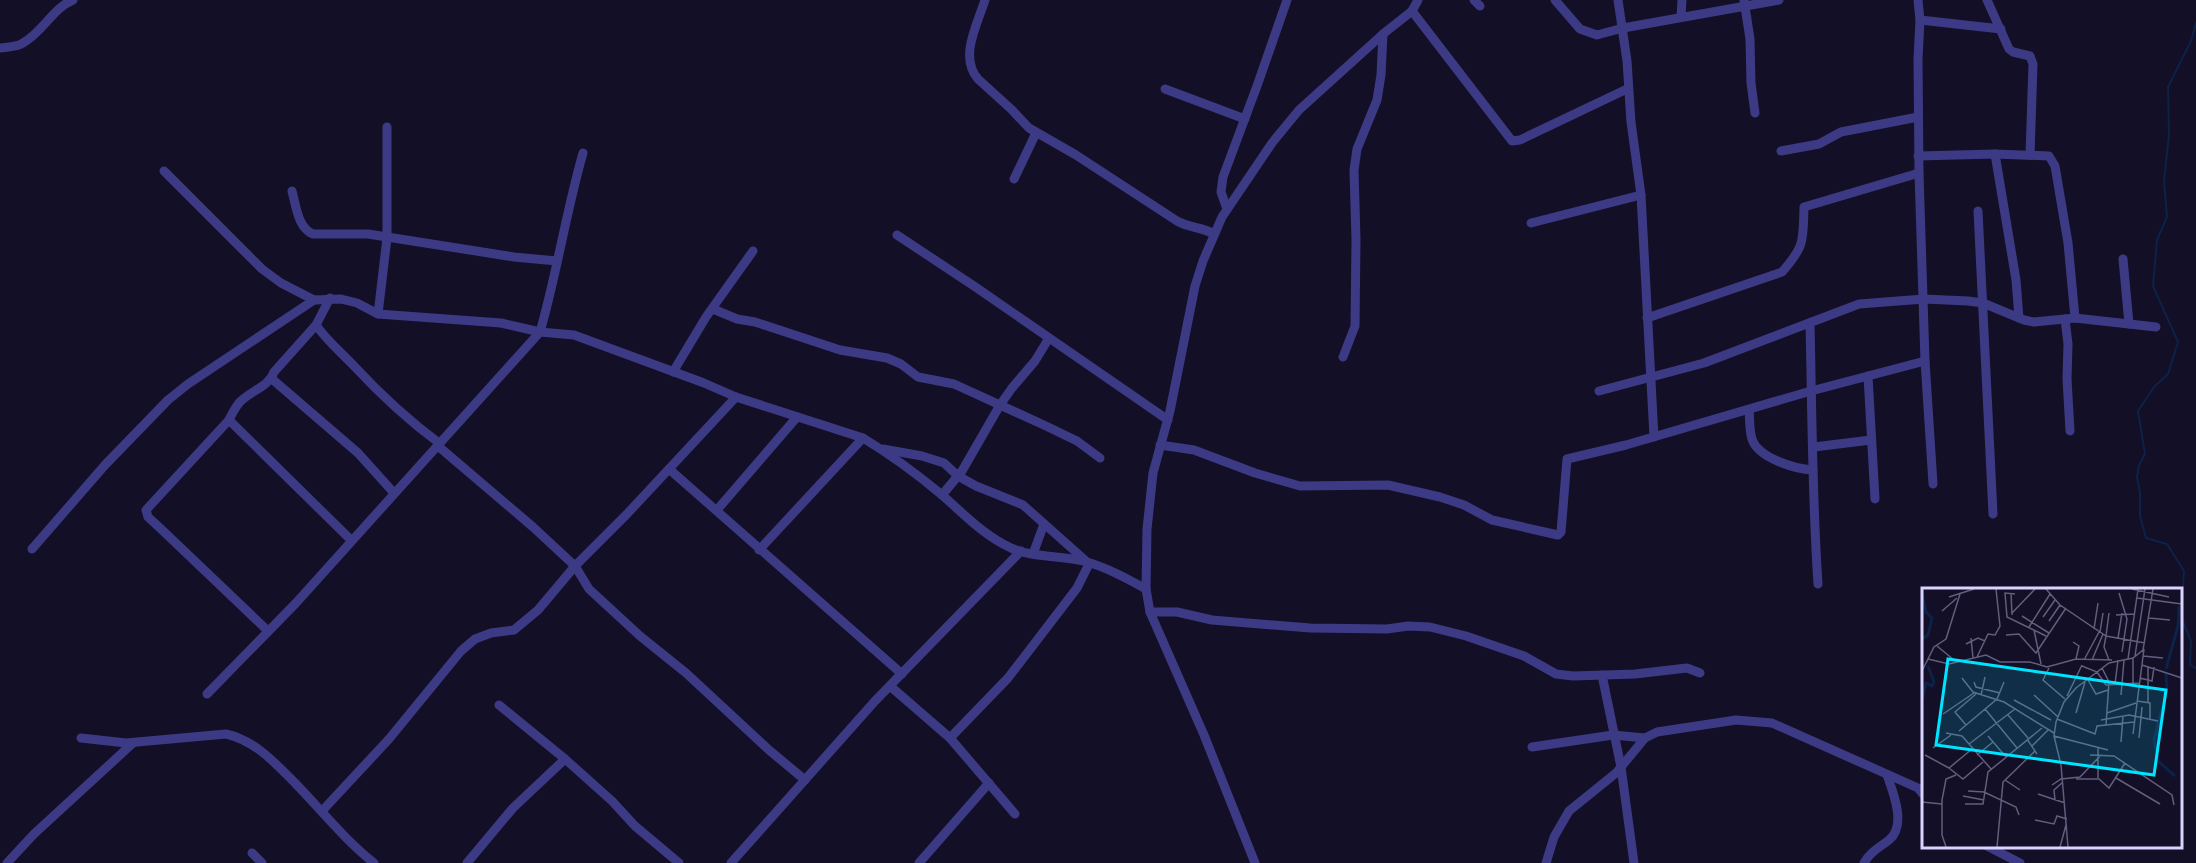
<svg xmlns="http://www.w3.org/2000/svg" width="2196" height="863" font-family="Manrope,sans-serif">
	<style>
		.lines { fill: none; stroke-linecap: round; stroke-linejoin: round }
		.stream { stroke: #0c2248; stroke-width: 2 }
		.minor { stroke: #3d3a85; stroke-width: 9 }
		.inset-river { fill: none; stroke: #0c2248; stroke-width: 3 }
		.inset-road { fill: none; stroke: #625e7d; stroke-width: 1.5 }
		.view { fill: #00e5ff; fill-opacity: 0.15; stroke: #00e5ff; stroke-width: 3 }
		.inset-edge { fill: none; stroke: #d9d4ff; stroke-width: 3 }
	</style>
	<rect width="100%" height="100%" fill="#130f26"/>
	<g class="lines">
		<!-- stream -->
		<polyline class="stream" points="2196,23 2191,41 2168,87 2169,135 2164,181 2167,217 2157,240 2153,286 2178,342 2168,374 2154,387 2138,411 2145,454 2139,465 2137,477 2140,492 2140,516 2146,538 2167,544 2184,571 2181,617 2191,641 2190,665 2196,668"/>
		<!-- minor -->
		<g class="minor">
			<path d="M985 0C977 25 959 57 978 79L1011 109 1029 128 1076 155 1177 221C1189 228 1202 227 1214 234"/>
			<polyline points="1474,0 1480,6"/>
			<polyline points="1555,0 1580,29 1597,35 1623,28 1779,0"/>
			<polyline points="1618,0 1627,61 1631,122 1641,195 1654,437"/>
			<polyline points="1744,0 1750,39 1751,83 1755,113"/>
			<polyline points="1918,0 1920,20 1918,59 1919,173 1925,361 1933,484"/>
			<polyline points="1987,0 2009,49 2013,52 2030,56 2033,64 2030,155"/>
			<polyline points="1412,11 1512,141 1520,140 1627,89"/>
			<polyline points="1681,17 1682,0"/>
			<polyline points="1920,20 2001,29"/>
			<path d="M0 48C7 47 17 47 23 43 43 32 53 8 73 0"/>
			<polyline points="1165,89 1245,119"/>
			<polyline points="1781,151 1819,144 1841,132 1918,117"/>
			<polyline points="1995,154 2016,280 2019,318"/>
			<polyline points="1918,156 1995,154 2049,156 2055,166 2068,243 2075,318"/>
			<path d="M164 171 262 269 281 283 314 300 341 299 357 303 378 314 501 323 540 332 574 335 704 383 736 397 863 438C891 455 917 474 942 495 964 514 983 535 1011 548 1034 558 1059 555 1083 561 1104 566 1126 578 1146 589"/>
			<polyline points="1014,179 1036,133"/>
			<path d="M292 191C296 206 298 228 313 234H368L514 257 557 261"/>
			<polyline points="1227,209 1221,192 1223,177 1257,86 1287,0"/>
			<polyline points="1978,211 1993,514"/>
			<polyline points="1531,223 1641,195"/>
			<polyline points="897,235 974,286 1168,420"/>
			<polyline points="2123,259 2129,324"/>
			<polyline points="713,309 737,319 755,322 840,350 887,358 901,364 918,377 954,384 1046,426 1077,441 1100,458"/>
			<polyline points="378,314 387,238 387,127"/>
			<path d="M1647 318 1782 272C1805 246 1803 241 1804 207L1919 173"/>
			<polyline points="2065,319 2068,344 2067,379 2070,431"/>
			<path d="M1810 323C1812 410 1812 497 1818 584"/>
			<path d="M316 325C327 341 341 352 354 366 380 394 408 420 439 443"/>
			<polyline points="1343,357 1355,326 1356,240 1354,170 1357,149 1377,100 1381,75 1383,34"/>
			<polyline points="673,372 706,317 753,251"/>
			<polyline points="1868,376 1875,499"/>
			<polyline points="272,379 358,453 394,493"/>
			<polyline points="1599,391 1704,363 1859,304 1924,299 1968,301 1983,303 2024,320 2034,322 2075,318 2156,327"/>
			<path d="M1749 410C1750 419 1749 430 1752 439 1758 458 1795 469 1813 470"/>
			<polyline points="229,420 351,540"/>
			<polyline points="1160,445 1194,450 1255,473 1300,486 1388,485 1440,497 1464,505 1492,520 1558,535 1561,532 1567,459 1626,445 1811,391 1925,361"/>
			<polyline points="438,446 533,527 575,566 589,589 640,636 686,673 769,750 805,780"/>
			<polyline points="1814,447 1871,440"/>
			<polyline points="883,449 922,456 944,463 958,476 976,486 1023,505 1086,561"/>
			<polyline points="669,469 902,674"/>
			<polyline points="942,495 962,471 1000,405 1012,388 1035,361 1049,338"/>
			<polyline points="717,510 797,417"/>
			<polyline points="32,549 105,465 168,400 188,384 314,300"/>
			<polyline points="759,550 863,438"/>
			<polyline points="1033,554 1044,524"/>
			<polyline points="1150,612 1177,612 1212,620 1310,628 1387,629 1408,626 1430,627 1466,636 1524,656 1556,674 1573,676 1635,674 1687,668 1700,673"/>
			<path d="M268 631 160 528 148 517 146 510 229 420C233 412 236 405 242 400 253 390 269 386 274 372L316 325 330 298"/>
			<polyline points="1602,675 1621,767 1634,863"/>
			<polyline points="890,686 950,738 1015,814"/>
			<path d="M207 694 296 603 540 332C557 273 566 212 583 153"/>
			<polyline points="499,705 565,759 612,801 635,826 679,863"/>
			<path d="M81 738 126 743 226 734C256 741 275 763 296 784 322 811 345 840 374 863"/>
			<polyline points="950,738 1008,678 1077,588 1089,564"/>
			<polyline points="1532,747 1613,735 1645,738"/>
			<polyline points="322,811 389,739 461,651 475,639 491,633 514,630 538,610 575,566 627,514 736,397"/>
			<polyline points="1987,846 2020,863"/>
			<polyline points="252,853 262,863"/>
			<polyline points="7,863 34,834 133,743"/>
			<polyline points="467,863 513,808 565,759"/>
			<polyline points="731,863 875,701 1021,551"/>
			<polyline points="919,863 989,783"/>
			<polyline points="1255,863 1204,735 1150,612 1146,589 1147,529 1153,473 1170,411 1195,286 1203,261 1222,217 1272,143 1299,110 1383,34 1412,11 1418,0"/>
			<polyline points="1546,863 1554,837 1569,811 1616,773 1645,738 1657,732 1736,720 1772,723 1918,788 1923,794"/>
			<path d="M1864 863C1871 851 1879 848 1889 840 1907 826 1893 792 1887 775"/>
		</g>
	</g>
	<!-- overview -->
	<g transform="translate(1922 588)">
		<rect width="260" height="260" fill="#130f26"/>
		<path class="inset-river" d="M0 5 4 24 10 30 6 47 0 51M244 81 256 38 257 18M244 85 245 101 232 152 237 174 253 188M0 112 4 95 10 98 12 94 6 78"/>
		<path class="inset-road" d="M124 1 138 17 184 48 223 55M210 1 247 9M89 5 90 27M197 5 205 31 200 64M93 6 83 5 85 29 124 48M27 9 52 1M215 10 260 16M20 23 35 10M90 25 113 1M194 27 212 26M100 28 127 45M121 29 133 12M227 30 248 32M127 33 138 17M107 39 128 6M172 41 176 15M112 42 119 76M178 44 181 25M84 47 97 46 114 65 144 20M184 48 182 59 187 72M184 48 187 25M49 50 51 70M196 50 200 25M151 54 157 58 154 71M44 56 56 50 63 53M15 58 32 72M213 68 223 1M221 68 241 70M55 69 66 46 73 47 78 38 74 1M6 71 27 76 64 67 78 74H108L125 79 154 71 190 72M206 71 216 1M162 72 177 44M170 72 181 46M220 77 260 90M160 78 175 84 184 97 217 95M226 78V115M127 80 121 92 143 111M180 80 187 94 184 137M0 83 12 59 24 51 38 6M40 90 51 104 82 114 132 145M218 90 230 93 232 79M166 92 174 106 186 102M52 94 54 99 78 105M211 95V70M193 96 196 72M59 107 63 89M112 107 136 129M199 107 202 72M145 108 160 77M92 112 129 132M215 113 228 115V131M63 121 95 160M154 125 163 94M185 125 214 115M21 126 52 105M86 127 106 150M135 131 173 146 175 138 212 134M179 132 207 127 236 133M44 137 33 124 54 106M37 143 75 111 82 94M24 145 40 148 69 181M211 146 222 61M66 148 84 169M132 148 186 162M217 150 220 119M105 151 115 166M199 154 201 128M47 156 93 121M110 158 126 142M11 160 29 147M176 160V190M3 167 27 180 50 161M55 167 71 154M168 167 192 168 250 207 252 217M27 180 41 191 61 174M194 190 238 216M154 191H177L187 200 203 175M83 192 98 202M130 197 139 191 158 189 179 167M46 203 62 204 94 219 97 227M116 206 143 215M41 208 62 212M133 212 132 202 141 194M0 214 20 216M43 216H61L66 184 120 140M113 232 132 236 135 228 145 231M24 259 20 247V212L24 191 34 187M75 259 81 194 113 163M138 259 144 237M146 259 139 177 132 148 134 134 142 114 154 100 187 75 211 70 221 62 231 1"/>
		<path class="view" d="M26 71 244 102 232 187 14 157Z"/>
		<rect width="260" height="260" class="inset-edge"/>
	</g>
</svg>
